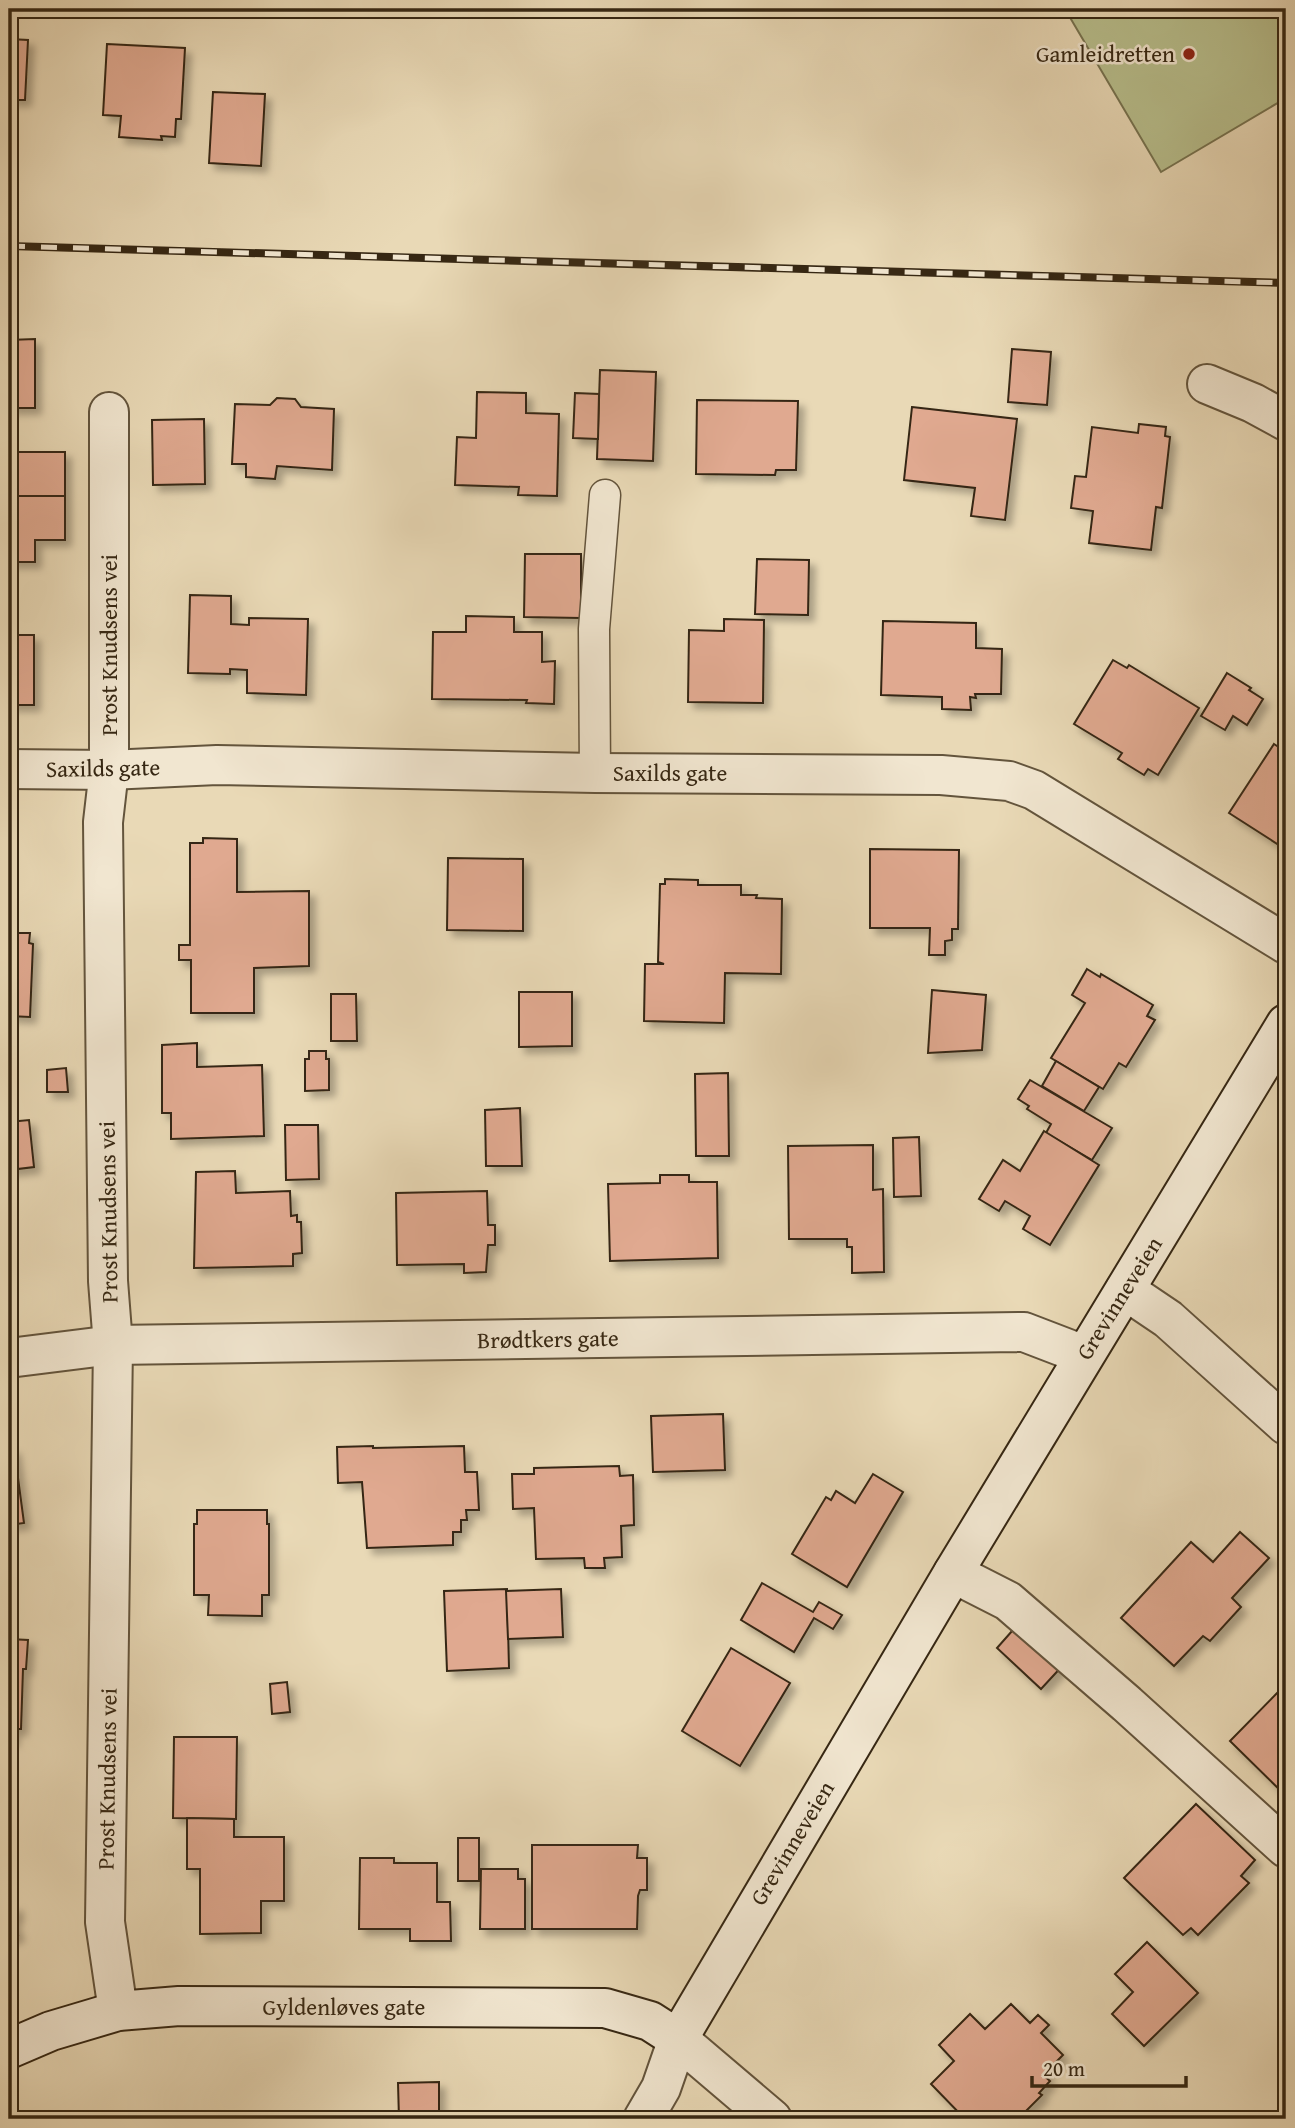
<svg xmlns="http://www.w3.org/2000/svg" width="1295" height="2128" font-family="'Gentium Book Plus',serif">
	<style>
		.green { fill: #b8bf8d; stroke: #777350; stroke-width: 2 }
		.building { fill: #e0a990; stroke: #362713; stroke-width: 2; filter: url(#shadow) }
		.lines { fill: none; stroke-linecap: round; stroke-linejoin: round }
		.service-casing { stroke: #63543c; stroke-width: 33 }
		.minor-casing { stroke: #63543c; stroke-width: 42 }
		.secondary-casing { stroke: #362713; stroke-width: 42 }
		.service { stroke: #f1e6d0; stroke-width: 30 }
		.minor { stroke: #f1e6d0; stroke-width: 38 }
		.secondary { stroke: #f1e6d0; stroke-width: 38 }
		.rail-casing { stroke: #362713; stroke-width: 8 }
		.rail { stroke: #f1e6d0; stroke-width: 5; stroke-dasharray: 16; stroke-linecap: butt }
		.poi-dot { fill: #8f2418; stroke: #f1e6d0; stroke-width: 2.5 }
		.labels { text-anchor: middle; stroke-width: 5; stroke-linejoin: round; paint-order: stroke }
		.poi-label { font-size: 23px; fill: #362713; stroke: #f1e6d0; text-anchor: end }
		.street-label { font-size: 23px; fill: #362713; stroke: #f1e6d0 }
	</style>
	<defs>
		<filter id="shadow"><feDropShadow dx="6" dy="6" stdDeviation="3.5" flood-color="#0004"/></filter>
	</defs>
	<rect width="100%" height="100%" fill="#e9d9b6"/>
	<filter id="stains"><feTurbulence type="fractalNoise" baseFrequency=".00286" numOctaves="4"/><feColorMatrix values="0 0 0 0 .2 0 0 0 0 .09 0 0 0 0 .02 0 0 0 .5 -.17"/></filter>
	<radialGradient id="worn" r=".72"><stop offset=".6" stop-color="#630" stop-opacity="0"/><stop offset="1" stop-color="#630" stop-opacity=".3"/></radialGradient>
	<!-- green -->
	<polygon class="green" points="1065,9 1286,9 1286,98 1161,172"/>
	<!-- building -->
	<g class="building">
		<polygon points="9,39 28,40 25,100 9,100"/>
		<polygon points="107,44 185,48 181,119 176,119 175,137 161,136 162,140 119,137 121,116 103,115"/>
		<polygon points="213,92 265,94 261,166 209,163"/>
		<polygon points="35,339 35,408 9,408 9,340"/>
		<polygon points="1012,349 1051,352 1047,405 1008,402"/>
		<polygon points="600,370 656,372 653,461 597,459"/>
		<polygon points="477,392 526,393 526,413 559,414 557,496 518,495 519,487 455,485 457,437 476,438"/>
		<polygon points="575,393 599,394 598,439 573,438"/>
		<polygon points="277,398 295,399 301,407 334,409 332,470 277,466 275,479 246,477 246,464 232,464 235,404 270,405"/>
		<polygon points="697,400 798,401 796,470 776,470 775,475 696,474"/>
		<polygon points="912,407 1017,419 1005,520 971,516 975,488 904,480"/>
		<polygon points="204,419 205,484 153,485 152,420"/>
		<polygon points="1139,424 1166,427 1165,436 1170,437 1162,508 1156,507 1151,550 1089,543 1093,511 1071,508 1075,476 1086,477 1092,427 1138,433"/>
		<rect x="9" y="452" width="56" height="44"/>
		<polygon points="9,496 65,496 65,540 35,540 35,562 9,562"/>
		<polygon points="525,554 581,554 581,618 524,617"/>
		<polygon points="757,559 809,560 808,615 755,614"/>
		<polygon points="190,595 231,596 231,624 249,625 249,618 308,619 306,695 247,693 247,670 230,669 230,674 188,673"/>
		<polygon points="466,616 514,617 514,632 542,632 542,662 555,661 554,704 526,703 527,700 432,699 433,632 466,632"/>
		<polygon points="724,619 764,620 763,703 688,702 689,630 724,631"/>
		<polygon points="883,621 976,623 976,648 1002,649 1001,694 975,694 976,698 970,697 971,710 942,709 942,697 881,695"/>
		<rect x="9" y="635" width="25" height="70"/>
		<polygon points="1113,660 1127,668 1129,665 1199,708 1158,775 1148,769 1144,775 1118,759 1122,753 1074,724"/>
		<polygon points="1227,673 1251,688 1249,690 1263,699 1247,725 1233,716 1225,730 1201,716"/>
		<polygon points="1274,744 1286,752 1286,840 1282,847 1229,813"/>
		<polygon points="203,838 237,839 237,892 309,891 309,966 254,968 254,1013 191,1013 191,960 179,960 179,945 190,945 190,843 203,843"/>
		<polygon points="870,849 959,850 958,929 952,929 952,940 945,941 945,955 929,955 930,928 870,928"/>
		<polygon points="448,858 523,859 523,931 447,930"/>
		<polygon points="665,879 698,880 698,885 741,885 741,895 757,895 756,898 782,899 781,974 725,973 724,1023 644,1021 645,964 664,964 658,962 660,884 665,884"/>
		<polygon points="9,933 30,933 29,943 33,944 30,1017 9,1016"/>
		<polygon points="1087,969 1100,977 1101,974 1153,1005 1147,1016 1155,1020 1126,1067 1119,1063 1103,1089 1051,1058 1085,1003 1072,995"/>
		<polygon points="932,990 986,995 982,1050 928,1053"/>
		<polygon points="519,992 572,992 572,1046 519,1047"/>
		<polygon points="331,994 356,994 357,1041 331,1041"/>
		<polygon points="197,1043 197,1067 262,1065 264,1136 171,1139 171,1113 162,1113 162,1045"/>
		<polygon points="309,1051 326,1051 326,1059 329,1059 329,1090 305,1091 305,1059 309,1059"/>
		<polygon points="1056,1061 1099,1087 1084,1111 1042,1086"/>
		<polygon points="66,1068 68,1092 47,1092 47,1070"/>
		<polygon points="728,1073 729,1156 696,1156 695,1074"/>
		<polygon points="1030,1080 1112,1128 1092,1160 1046,1133 1051,1124 1027,1109 1029,1106 1018,1099"/>
		<polygon points="520,1108 522,1166 486,1166 485,1110"/>
		<polygon points="29,1120 34,1167 9,1170 9,1122"/>
		<polygon points="285,1125 318,1125 319,1179 286,1180"/>
		<polygon points="1044,1131 1099,1165 1050,1245 1023,1229 1030,1216 1005,1201 999,1211 979,1199 1003,1160 1020,1171"/>
		<polygon points="919,1137 921,1196 894,1197 893,1138"/>
		<polygon points="873,1145 873,1190 883,1189 884,1272 852,1273 852,1247 847,1247 847,1239 789,1239 788,1146"/>
		<polygon points="235,1171 236,1193 290,1191 291,1216 297,1215 297,1222 301,1222 302,1253 293,1254 293,1266 194,1268 196,1172"/>
		<polygon points="660,1175 689,1175 689,1182 717,1182 718,1258 610,1261 608,1184 660,1183"/>
		<polygon points="487,1191 488,1225 495,1225 495,1245 488,1245 486,1272 464,1273 464,1264 397,1265 396,1193"/>
		<polygon points="723,1414 725,1470 653,1472 651,1416"/>
		<polygon points="373,1446 373,1448 464,1446 465,1472 477,1472 479,1510 466,1510 467,1520 461,1520 461,1532 453,1532 453,1545 367,1548 362,1482 338,1483 337,1447"/>
		<polygon points="14,1448 24,1523 9,1525 9,1449"/>
		<polygon points="619,1466 620,1476 633,1475 634,1525 621,1526 622,1557 604,1558 605,1568 585,1568 584,1558 536,1559 534,1508 513,1509 512,1474 534,1474 534,1468"/>
		<polygon points="873,1474 903,1492 847,1587 792,1554 826,1497 831,1500 836,1491 855,1503"/>
		<polygon points="197,1510 267,1510 267,1524 269,1524 269,1595 262,1595 262,1616 208,1615 209,1595 194,1595 194,1524 197,1524"/>
		<polygon points="1240,1532 1269,1558 1232,1598 1241,1607 1210,1641 1203,1636 1174,1666 1121,1618 1191,1542 1213,1562"/>
		<polygon points="762,1583 813,1612 819,1602 842,1615 833,1629 814,1618 794,1652 741,1620"/>
		<polygon points="507,1589 509,1668 447,1671 444,1591"/>
		<polygon points="561,1589 563,1637 508,1639 506,1591"/>
		<polygon points="1020,1622 1065,1663 1041,1689 997,1648"/>
		<polygon points="9,1639 28,1640 26,1669 23,1669 21,1729 13,1729 13,1740 9,1740"/>
		<polygon points="731,1648 790,1683 740,1766 682,1731"/>
		<polygon points="287,1682 290,1712 272,1714 270,1684"/>
		<polygon points="1281,1689 1286,1695 1286,1796 1230,1741"/>
		<polygon points="174,1737 237,1737 236,1819 173,1818"/>
		<polygon points="1196,1804 1255,1860 1241,1876 1249,1883 1198,1935 1191,1928 1183,1935 1124,1878"/>
		<polygon points="187,1818 234,1819 234,1837 284,1837 284,1901 261,1901 261,1933 200,1934 200,1869 187,1869"/>
		<rect x="458" y="1838" width="21" height="43"/>
		<polygon points="532,1845 638,1845 637,1858 647,1858 647,1890 640,1890 638,1896 637,1929 532,1929"/>
		<polygon points="360,1858 394,1858 394,1863 437,1863 437,1902 450,1902 451,1941 410,1941 410,1929 359,1929"/>
		<polygon points="481,1869 518,1869 518,1879 525,1879 525,1929 480,1929"/>
		<polygon points="16,1905 17,1914 13,1922 18,1935 9,1939 9,1908"/>
		<polygon points="1147,1942 1198,1993 1144,2046 1112,2014 1133,1992 1115,1974"/>
		<polygon points="1011,2004 1030,2023 1038,2015 1049,2025 1041,2033 1063,2055 1043,2075 1050,2081 1039,2093 1042,2095 1018,2119 1015,2117 1013,2119 965,2119 931,2084 954,2061 939,2045 970,2014 985,2029"/>
		<polygon points="439,2082 439,2119 399,2119 398,2083"/>
	</g>
	<g class="lines">
		<defs>
			<polyline id="service" points="595,773 594,629 605,495"/>
			<g id="minor">
				<polyline points="1207,384 1253,403 1286,421"/>
				<polyline points="109,412 109,770 103,822 108,1281 113,1345 105,1922 118,2011"/>
				<polyline points="9,769 109,770 217,765 595,773 941,775 1009,781 1034,790 1286,944"/>
				<polyline points="1125,1290 1168,1319 1286,1425"/>
				<polyline points="9,1358 113,1345 1024,1332 1084,1355"/>
				<polyline points="953,1573 1008,1601 1127,1704 1286,1848"/>
				<polyline points="643,2119 661,2088 678,2039 772,2119"/>
			</g>
			<polyline id="secondary" points="9,2049 51,2031 118,2011 179,2006 605,2008 650,2021 678,2039 953,1573 1286,1024"/>
		</defs>
		<!-- service casing -->
		<use href="#service" class="service-casing"/>
		<!-- minor casing -->
		<use href="#minor" class="minor-casing"/>
		<!-- secondary casing -->
		<use href="#secondary" class="secondary-casing"/>
		<!-- service -->
		<use href="#service" class="service"/>
		<!-- minor -->
		<use href="#minor" class="minor"/>
		<!-- secondary -->
		<use href="#secondary" class="secondary"/>
		<defs>
			<polyline id="rail" points="9,246 1286,283"/>
		</defs>
		<!-- rail casing -->
		<use href="#rail" class="rail-casing"/>
		<!-- rail -->
		<use href="#rail" class="rail"/>
	</g>
	<!-- markers -->
	<circle class="poi-dot" cx="1189" cy="54" r="7"/>
	<g class="labels">
		<!-- poi labels -->
		<g class="poi-label">
			<text x="1175" y="62">Gamleidretten</text>
		</g>
		<!-- street labels -->
		<g class="street-label">
			<text transform="translate(109 645) rotate(-90)" y="8">Prost Knudsens vei</text>
			<text transform="translate(103 768) rotate(-1)" y="8">Saxilds gate</text>
			<text x="670" y="781">Saxilds gate</text>
			<text transform="translate(108 1212) rotate(-91)" y="8">Prost Knudsens vei</text>
			<text transform="translate(1119 1298) rotate(-58)" y="8">Grevinneveien</text>
			<text transform="translate(548 1339) rotate(-1)" y="8">Brødtkers gate</text>
			<text transform="translate(107 1779) rotate(-89)" y="8">Prost Knudsens vei</text>
			<text transform="translate(792 1843) rotate(-59)" y="8">Grevinneveien</text>
			<text x="344" y="2015">Gyldenløves gate</text>
		</g>
	</g>
	<!-- margin -->
	<rect width="1295" height="2128" fill="none" stroke="#e9d9b6" stroke-width="35"/>
	<rect x="10" y="10" width="1274" height="2107" fill="none" stroke="#362713" stroke-width="3.5"/>
	<rect x="18" y="18" width="1260" height="2093" fill="none" stroke="#362713" stroke-width="2"/>
	<!-- scale -->
	<path d="M1032 2076v10h154v-10" fill="none" stroke="#362713" stroke-width="3.5"/>
	<text x="1043" y="2076" font-size="21" fill="#362713" stroke="#f1e6d0" stroke-width="5" paint-order="stroke">20 m</text>
	<rect width="100%" height="100%" filter="url(#stains)"/>
	<rect width="100%" height="100%" fill="url(#worn)"/>
</svg>
